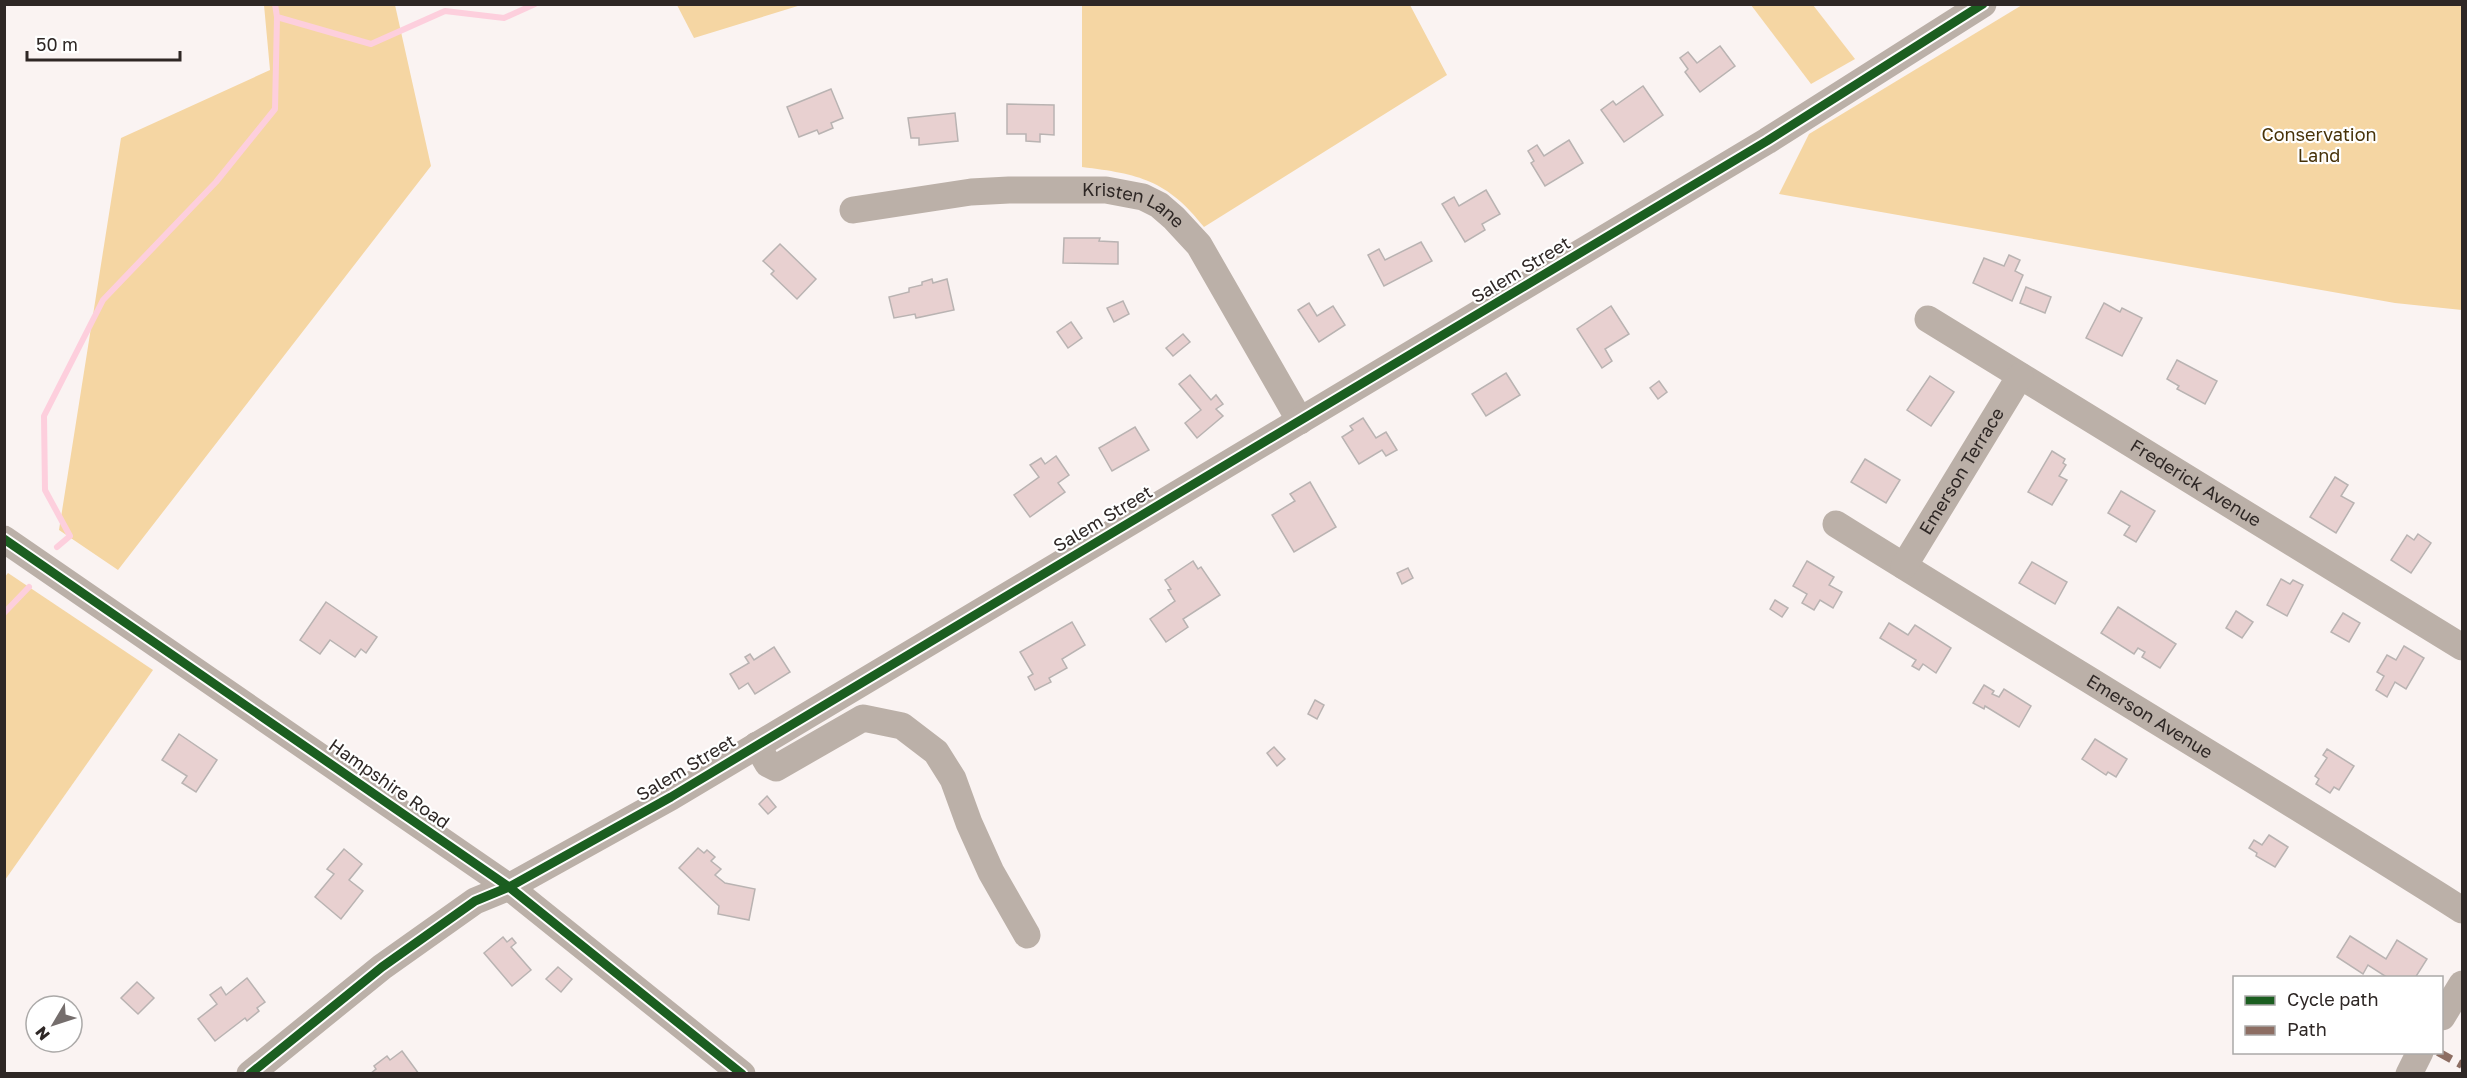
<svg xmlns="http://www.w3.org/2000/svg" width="2467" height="1078" font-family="'Golos Text',sans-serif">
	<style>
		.green { fill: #f5d6a3 }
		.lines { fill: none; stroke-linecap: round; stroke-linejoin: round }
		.stream { stroke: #fdcfdd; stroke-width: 6 }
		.building { fill: #e8d0d0; stroke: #b9b3b2; stroke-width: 1.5 }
		.minor { stroke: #bbb0a8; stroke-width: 27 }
		.quiet { stroke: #8d6e63; stroke-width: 8; stroke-dasharray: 15 8; stroke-linecap: butt }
		.cycleway-casing { stroke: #fff; stroke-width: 13 }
		.cycleway { stroke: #1b5e20; stroke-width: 9 }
		.labels { text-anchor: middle; stroke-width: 4.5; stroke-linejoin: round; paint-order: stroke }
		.park-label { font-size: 18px; fill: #473208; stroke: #fff }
		.street-label { font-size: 18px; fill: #2e2725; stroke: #fff }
	</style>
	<rect width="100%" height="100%" fill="#faf3f2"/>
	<!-- green -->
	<g class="green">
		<polygon points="264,5 395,5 431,166 118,570 59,530 121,138 270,70"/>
		<polygon points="677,5 801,5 694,38"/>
		<path d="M1082 5H1410L1447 75 1204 227C1167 180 1139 174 1082 167Z"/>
		<polygon points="1751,5 1813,5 1855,59 1811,84"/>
		<polygon points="2022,5 2462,5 2462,310 2395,303 1779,194 1809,134"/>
		<polygon points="8,573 153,670 5,880 4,578"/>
	</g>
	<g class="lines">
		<!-- stream -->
		<g class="stream">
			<polyline points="275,4 277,17 371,44 445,11 504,18 535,4"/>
			<polyline points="57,547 70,536 45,490 44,416 103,300 216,182 275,109 277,17"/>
			<polyline points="4,613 29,587"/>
		</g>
	</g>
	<!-- building -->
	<g class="building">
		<polygon points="1720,46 1735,66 1700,92 1685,72 1688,69 1680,58 1688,52 1697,63"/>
		<polygon points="1643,86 1663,115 1624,142 1601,110 1613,101 1616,105"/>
		<polygon points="831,89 843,118 831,123 833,128 819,134 817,130 799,137 787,107"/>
		<polygon points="1007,104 1054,105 1054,135 1040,134 1040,142 1026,141 1026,134 1007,134"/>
		<polygon points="955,113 958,141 919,145 919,138 911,138 908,118"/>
		<polygon points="1569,140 1583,163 1545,186 1531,163 1534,161 1528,151 1537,145 1544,156"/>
		<polygon points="1486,190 1500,214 1482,224 1485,230 1465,242 1442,204 1454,197 1459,206"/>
		<polygon points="1064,238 1100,238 1099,241 1118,242 1118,264 1063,263"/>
		<polygon points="1421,242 1432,261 1384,286 1368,255 1379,249 1385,260"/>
		<polygon points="780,244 816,279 797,299 771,274 774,271 763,261"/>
		<polygon points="2009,255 2020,260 2015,271 2023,275 2012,301 1973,283 1984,258 2004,266"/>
		<polygon points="932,279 933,283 947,279 954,310 916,318 915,314 894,318 889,297 909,292 909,288 922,285 922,282"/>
		<polygon points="2026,287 2051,297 2045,313 2020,303"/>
		<polygon points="1123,301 1129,314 1114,322 1107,308"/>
		<polygon points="1309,303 1317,316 1333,306 1345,325 1319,342 1298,310"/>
		<polygon points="2104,303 2120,312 2122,308 2142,318 2122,356 2086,338"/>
		<polygon points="1611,306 1629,334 1605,349 1612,361 1602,368 1577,329"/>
		<polygon points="1071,322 1082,338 1068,348 1057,332"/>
		<polygon points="1183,334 1190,342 1173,356 1166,348"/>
		<polygon points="2177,360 2217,381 2205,404 2177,389 2179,386 2167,379"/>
		<polygon points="1506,373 1520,395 1486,416 1472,394"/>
		<polygon points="1190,375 1211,400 1216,395 1223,404 1216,409 1223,416 1197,438 1185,423 1201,410 1179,384"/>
		<polygon points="1930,376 1954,392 1931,426 1907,410"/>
		<polygon points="1659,381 1667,392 1658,399 1650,388"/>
		<polygon points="1363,418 1376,438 1386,432 1397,450 1386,456 1382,450 1359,464 1342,437 1353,430 1350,426"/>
		<polygon points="1135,427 1149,450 1112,471 1099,448"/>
		<polygon points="2052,451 2065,459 2063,463 2066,465 2059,476 2067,480 2052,505 2028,492"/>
		<polygon points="1056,456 1069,475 1058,483 1065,492 1030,517 1014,495 1039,477 1030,465 1041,458 1045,464"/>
		<polygon points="1865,459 1900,480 1886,503 1851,482"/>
		<polygon points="2335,477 2348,485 2341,496 2354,503 2336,533 2310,517"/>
		<polygon points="1310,482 1336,527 1294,552 1272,515 1295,501 1290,494"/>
		<polygon points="2121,491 2155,511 2136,542 2124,535 2130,526 2108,513"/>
		<polygon points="2418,534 2431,543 2411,573 2391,560 2407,535 2414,540"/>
		<polygon points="1193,561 1198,569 1201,567 1220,595 1183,619 1188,627 1166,642 1150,619 1175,601 1168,590 1171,589 1165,580"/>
		<polygon points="1807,561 1834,577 1829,585 1842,592 1833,608 1820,600 1814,610 1802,603 1807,594 1793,586"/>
		<polygon points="2032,562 2067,582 2055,604 2019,583"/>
		<polygon points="1408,568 1413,578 1402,584 1397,573"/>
		<polygon points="2281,579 2290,584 2293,580 2303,585 2287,616 2267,605"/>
		<polygon points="1775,600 1788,608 1782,617 1770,609"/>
		<polygon points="326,602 377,637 366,653 361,649 355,657 330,640 320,654 300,640"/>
		<polygon points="2118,607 2176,644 2160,668 2142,657 2145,652 2138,648 2134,654 2101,633"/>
		<polygon points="2236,611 2253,622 2242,638 2226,628"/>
		<polygon points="2343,613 2360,623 2349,642 2331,632"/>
		<polygon points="1072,622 1085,645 1062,659 1067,668 1049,678 1051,682 1035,690 1028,677 1033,674 1020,652"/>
		<polygon points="1889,623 1908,635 1915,625 1951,648 1936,673 1923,664 1919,670 1912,666 1916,660 1880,638"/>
		<polygon points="2404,646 2424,658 2406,689 2395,682 2387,697 2376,690 2384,676 2377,672 2387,655 2396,660"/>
		<polygon points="774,647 790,672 755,694 748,683 739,689 730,674 749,663 745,657 750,654 754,660"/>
		<polygon points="1984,685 1994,691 1992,694 1999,697 2004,689 2031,706 2019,727 1985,706 1984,709 1973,703"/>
		<polygon points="1315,700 1324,705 1317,719 1308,714"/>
		<polygon points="179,734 217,760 196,792 182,783 187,776 162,760"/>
		<polygon points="2095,739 2127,759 2116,777 2108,772 2106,775 2082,759"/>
		<polygon points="1274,747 1285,759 1277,766 1267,753"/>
		<polygon points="2327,749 2354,766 2339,790 2334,787 2330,793 2316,784 2319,779 2315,776 2327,758 2323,755"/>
		<polygon points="767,796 776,807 768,814 759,804"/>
		<polygon points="2269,835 2288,847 2275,867 2256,856 2257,853 2249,848 2254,840 2262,845"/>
		<polygon points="698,848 704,853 707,850 715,857 711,861 721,869 715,875 725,883 755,889 749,920 718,914 719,906 679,868"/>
		<polygon points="344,849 362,864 349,880 363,891 341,919 315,897 334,874 327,869"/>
		<polygon points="2350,936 2386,959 2397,940 2427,959 2415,978 2388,978 2368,965 2363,974 2337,957"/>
		<polygon points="503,937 507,942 512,938 516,943 511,947 531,970 512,986 484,953"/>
		<polygon points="558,967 572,979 561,992 546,979"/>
		<polygon points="247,978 265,1002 257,1008 259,1011 247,1021 245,1018 215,1041 198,1019 217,1004 210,995 221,987 226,995"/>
		<polygon points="137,982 154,998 138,1014 121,998"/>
		<polygon points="402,1051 419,1074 370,1074 376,1069 374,1066 387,1056 390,1060"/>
	</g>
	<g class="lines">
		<!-- minor -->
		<g class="minor">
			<path id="s1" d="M853 210 971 192 1009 190H1106L1143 197 1159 205 1174 218 1199 245 1300 421"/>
			<path id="s2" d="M1928 319 2462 647"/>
			<path id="s3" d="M1836 524C2044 654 2255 779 2462 910"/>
			<polyline points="4,539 509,887 742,1074"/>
			<path id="s4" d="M1904 566 2020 376"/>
			<polyline points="757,745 768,764 776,768 863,718 902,726 936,752 953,779 969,823 991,872 1027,935"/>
			<polyline points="2442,1017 2462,984"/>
			<polyline points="250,1074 382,967 475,901 509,887 671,797 1767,141 1983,4"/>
			<polyline points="2409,1074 2420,1052"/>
		</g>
		<!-- quiet -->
		<polyline class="quiet" points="2438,1052 2462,1065"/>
		<defs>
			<g id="cycleway">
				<polyline points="4,539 509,887 742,1074"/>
				<polyline points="250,1074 382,967 475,901 509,887 671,797 1767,141 1983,4"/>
			</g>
		</defs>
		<!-- cycleway casing -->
		<use href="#cycleway" class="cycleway-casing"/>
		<!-- cycleway -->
		<use href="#cycleway" class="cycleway"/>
	</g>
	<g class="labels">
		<!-- park labels -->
		<g class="park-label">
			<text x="2319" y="141">Conservation<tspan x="2319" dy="21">Land</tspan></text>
		</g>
		<!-- street labels -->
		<g class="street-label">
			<text dy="6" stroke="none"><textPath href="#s1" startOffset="285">Kristen Lane</textPath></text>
			<text transform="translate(1521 270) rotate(-31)" y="6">Salem Street</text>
			<text dy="6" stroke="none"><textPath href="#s4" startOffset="111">Emerson Terrace</textPath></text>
			<text dy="6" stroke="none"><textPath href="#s2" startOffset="314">Frederick Avenue</textPath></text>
			<text transform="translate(1103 519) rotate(-31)" y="6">Salem Street</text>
			<text dy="6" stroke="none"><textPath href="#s3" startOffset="368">Emerson Avenue</textPath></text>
			<text transform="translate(686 768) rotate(-31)" y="6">Salem Street</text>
			<text transform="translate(389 784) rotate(35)" y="6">Hampshire Road</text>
		</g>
	</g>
	<!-- border -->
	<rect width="2467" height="1078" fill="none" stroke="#2e2725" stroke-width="12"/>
	<!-- legend -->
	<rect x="2233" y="976" width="210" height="78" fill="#ffffff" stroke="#aba9a8" stroke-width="1.5"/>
	<rect x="2245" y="996" width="30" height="9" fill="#1b5e20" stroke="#aba9a8" stroke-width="1.5"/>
	<text x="2287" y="1006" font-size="18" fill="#2e2725">Cycle path</text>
	<rect x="2245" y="1026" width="30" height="9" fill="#8d6e63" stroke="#aba9a8" stroke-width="1.5"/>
	<text x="2287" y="1036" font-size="18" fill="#2e2725">Path</text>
	<!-- north arrow -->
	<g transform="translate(54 1024) rotate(231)"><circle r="28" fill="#ffffff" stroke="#aba9a8" stroke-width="1.5"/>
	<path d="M0-4.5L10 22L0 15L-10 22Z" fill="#756e6d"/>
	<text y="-9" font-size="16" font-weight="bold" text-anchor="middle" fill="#2e2725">N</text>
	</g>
	<!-- scale -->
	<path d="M27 51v9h153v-9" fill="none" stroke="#2e2725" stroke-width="3"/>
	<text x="36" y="51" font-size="18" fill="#2e2725" stroke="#ffffff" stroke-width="4.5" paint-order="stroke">50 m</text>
</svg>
